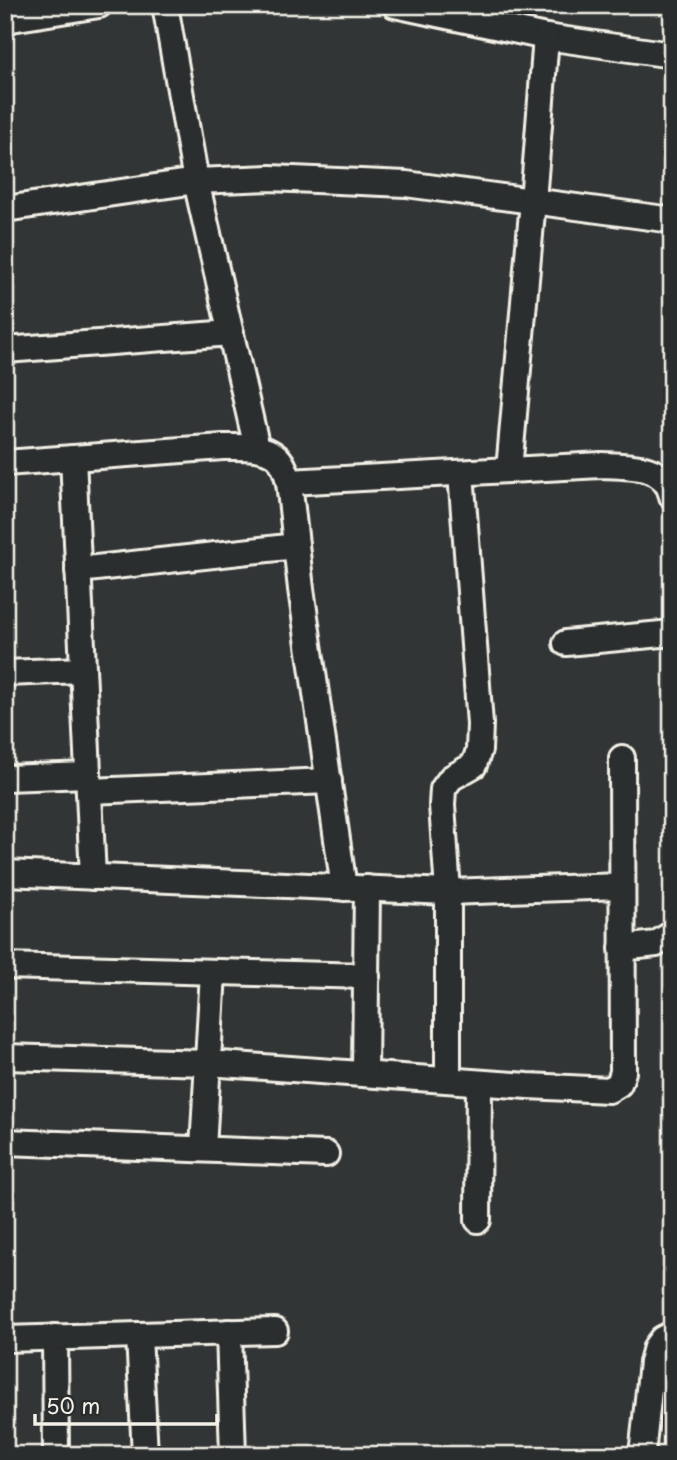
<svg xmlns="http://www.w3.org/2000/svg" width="677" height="1460" font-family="'Playpen Sans',sans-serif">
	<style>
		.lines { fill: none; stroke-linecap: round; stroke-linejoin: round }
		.street-casing { stroke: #f4f1e8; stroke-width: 30 }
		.street { stroke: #2a2d2e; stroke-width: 24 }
	</style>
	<rect width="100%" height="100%" fill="#323535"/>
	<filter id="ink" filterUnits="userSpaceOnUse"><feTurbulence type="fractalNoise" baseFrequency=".0143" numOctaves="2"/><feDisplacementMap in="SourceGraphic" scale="14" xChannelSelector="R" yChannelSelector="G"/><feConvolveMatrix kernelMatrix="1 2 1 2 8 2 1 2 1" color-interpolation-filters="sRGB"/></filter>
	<g filter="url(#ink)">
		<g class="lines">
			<defs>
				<g id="street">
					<polyline points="165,5 196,181 257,448"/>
					<polyline points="395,5 546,37 672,55"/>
					<polyline points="5,20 99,5"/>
					<polyline points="5,209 196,181 270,178 406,184 672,220"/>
					<polyline points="5,350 231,333"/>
					<polyline points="73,458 93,877"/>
					<path d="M5 463 223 447C239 447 264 445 277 457 284 463 287 474 289 482L301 589 344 888"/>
					<polyline points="509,470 533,201 546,37"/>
					<path d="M289 482 601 465C627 466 666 464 672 496"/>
					<polyline points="78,570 296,546"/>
					<polyline points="566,643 672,633"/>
					<polyline points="5,673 83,670"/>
					<polyline points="5,778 88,775"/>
					<polyline points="89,791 329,781"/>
					<polyline points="5,873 448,892 621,886"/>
					<polyline points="622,948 656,944 672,934"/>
					<polyline points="5,966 367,976"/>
					<polyline points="5,1057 207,1063 528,1086 609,1090 619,1084 623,1072 622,758"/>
					<polyline points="365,1074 367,888"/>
					<polyline points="448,1080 448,892 442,805 443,789 451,778 474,765 479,750 480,724 461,473"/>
					<polyline points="5,1142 326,1154"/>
					<polyline points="203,1149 213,972"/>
					<polyline points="478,1220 479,1083"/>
					<polyline points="229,1332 233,1455"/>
					<polyline points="139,1335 145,1455"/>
					<polyline points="55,1337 56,1455"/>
					<polyline points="5,1339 275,1331"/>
					<polyline points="642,1455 652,1362 656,1347 662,1339 672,1334"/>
				</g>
			</defs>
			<!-- street casing -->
			<use href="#street" class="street-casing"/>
			<!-- street -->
			<use href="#street" class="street"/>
		</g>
	</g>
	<!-- margin -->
	<rect width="677" height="1460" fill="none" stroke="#2a2d2e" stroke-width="28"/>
	<rect x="14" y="14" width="649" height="1432" fill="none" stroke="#f4f1e8" stroke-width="2.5" filter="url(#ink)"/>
	<!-- scale -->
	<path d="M35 1414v10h182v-10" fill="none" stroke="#f4f1e8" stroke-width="3.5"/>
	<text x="46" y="1414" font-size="21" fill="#f4f1e8" stroke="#2a2d2e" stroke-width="5" paint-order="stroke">50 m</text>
</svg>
